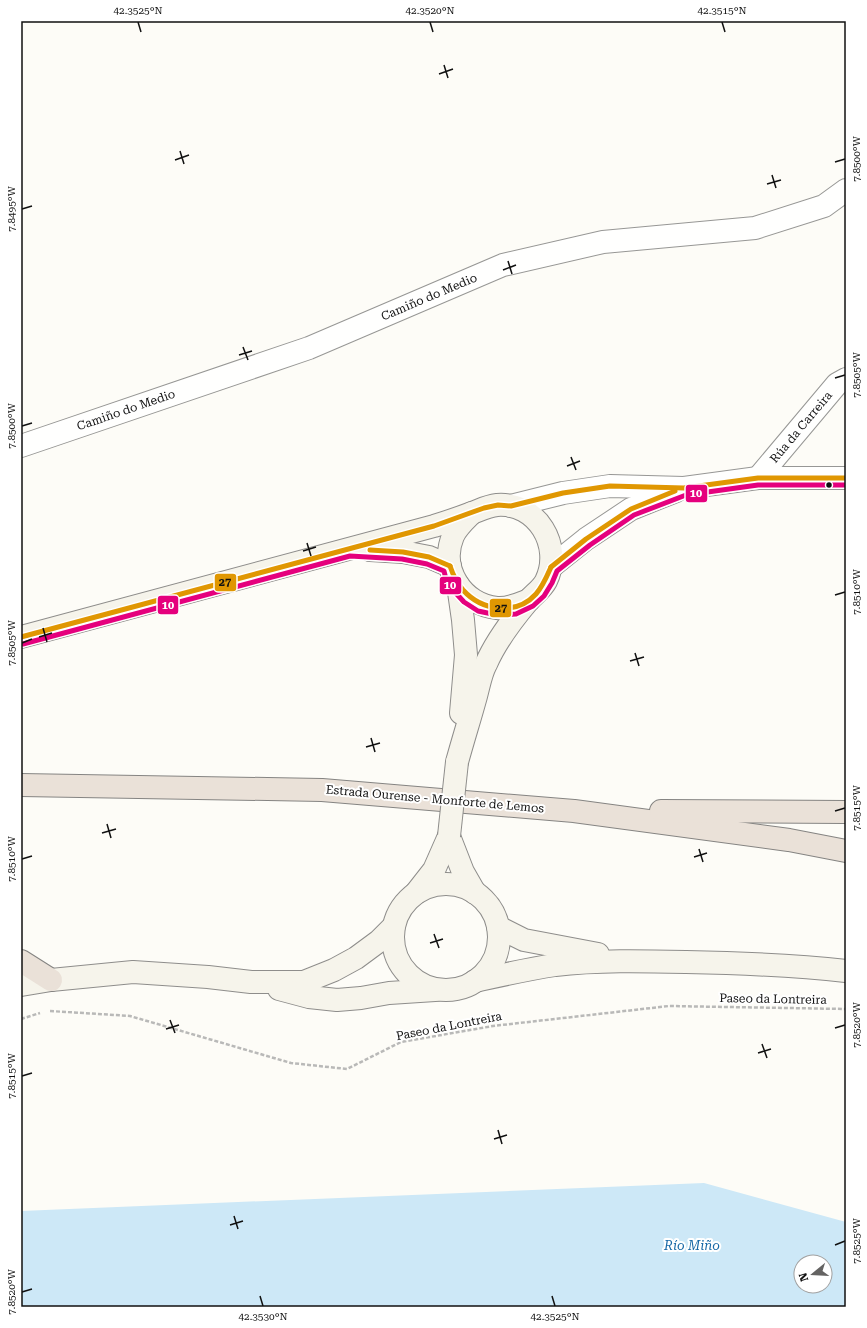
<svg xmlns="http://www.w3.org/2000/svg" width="867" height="1328" font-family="'Roboto Serif',serif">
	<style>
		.water { fill: #cde8f7; fill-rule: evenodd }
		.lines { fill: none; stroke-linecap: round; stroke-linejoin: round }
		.street-casing { stroke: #979795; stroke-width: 24 }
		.secondary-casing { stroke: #8e8d8b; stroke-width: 24 }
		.highway-casing { stroke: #858482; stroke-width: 24 }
		.path { stroke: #b9b9b8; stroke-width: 2.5; stroke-dasharray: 4 2; stroke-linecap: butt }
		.street { stroke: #fffffe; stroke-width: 22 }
		.secondary { stroke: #f6f4eb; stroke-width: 22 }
		.highway { stroke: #eae1d8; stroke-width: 22 }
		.secondary-bridge-casing { stroke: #8e8d8b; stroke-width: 24; stroke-linecap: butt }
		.secondary-bridge { stroke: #f6f4eb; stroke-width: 22 }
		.bus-1-casing { stroke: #fff; stroke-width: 8 }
		.bus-2-casing { stroke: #fff; stroke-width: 8 }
		.bus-1 { stroke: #e09702; stroke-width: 5 }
		.bus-2 { stroke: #e5007d; stroke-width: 5 }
		.ticks { fill: none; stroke: #111; stroke-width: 1.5 }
		.bus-dot { fill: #111; stroke: #fff; stroke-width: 1.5 }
		.labels { text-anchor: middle; stroke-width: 4; stroke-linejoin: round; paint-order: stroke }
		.street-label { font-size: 12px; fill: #111; stroke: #fff }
		.water-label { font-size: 13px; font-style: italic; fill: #1768a6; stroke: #fff }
		.line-badge { stroke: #fff; stroke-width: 1.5 }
		.badge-label { font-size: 11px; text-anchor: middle; font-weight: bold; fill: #fff }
		.pale-badge-label { font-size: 11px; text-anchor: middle; font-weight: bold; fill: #111 }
		.neatline { fill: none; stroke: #111; stroke-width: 1.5 }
		.ticks-label { font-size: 10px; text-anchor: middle; fill: #111 }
	</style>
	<rect width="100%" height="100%" fill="#fdfcf7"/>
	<!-- water -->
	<path class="water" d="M704 1183 846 1222V1307H21V1211ZM801 1262H825V1286H801Z"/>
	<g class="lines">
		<defs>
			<g id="street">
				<polyline points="21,446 309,348 503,265 603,242 755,228 824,206 846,190"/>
				<polyline points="758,478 837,384 846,379"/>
				<polyline points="511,506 563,493 610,486 684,488 758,478 846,478"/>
				<polyline points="551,567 586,539 631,509 676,491"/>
			</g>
			<g id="secondary">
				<path d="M472 513C465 520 457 527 453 536 439 569 463 605 497 608 508 609 519 604 529 600"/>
				<polyline points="370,550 403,552 429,557 450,566"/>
				<polyline points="458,585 463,620 466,655 461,713"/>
				<path d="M21 637 434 526C447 522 459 518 472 513 480 510 488 506 497 505 537 502 563 546 546 581 542 589 534 594 528 601 512 620 496 641 486 664 481 673 479 685 476 696 470 718 463 740 457 762"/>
				<polyline points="449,836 463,872 475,893"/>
				<circle cx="446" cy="937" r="53"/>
				<polyline points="416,893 434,870 449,836"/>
				<polyline points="498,927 524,940 598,954"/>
				<path d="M475 981C502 975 528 969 555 965 598 960 642 961 686 962 739 963 793 965 846 971"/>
				<polyline points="21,985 51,980 133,972 208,977 251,982 304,982 334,970 356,958 379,941 394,926"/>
				<polyline points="279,989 309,997 337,1000 361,998 389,993 435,990"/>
			</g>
			<g id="highway">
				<polyline points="21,785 322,790 574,811 789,840 846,851"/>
				<polyline points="661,811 846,812"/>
				<polyline points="21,961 51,980"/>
			</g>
		</defs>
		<!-- street casing -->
		<use href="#street" class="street-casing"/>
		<!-- secondary casing -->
		<use href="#secondary" class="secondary-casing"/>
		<!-- highway casing -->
		<use href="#highway" class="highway-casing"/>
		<!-- path -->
		<g class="path">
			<polyline points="50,1011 130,1016 291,1063 347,1069 401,1042 493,1026 669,1006 846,1009"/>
			<polyline points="21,1019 40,1013"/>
		</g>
		<!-- street -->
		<use href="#street" class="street"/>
		<!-- secondary -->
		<use href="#secondary" class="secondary"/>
		<!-- highway -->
		<use href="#highway" class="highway"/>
		<defs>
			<polyline id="secondary-bridge" points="449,836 457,762"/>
		</defs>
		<!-- secondary-bridge casing -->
		<use href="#secondary-bridge" class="secondary-bridge-casing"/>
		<!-- secondary-bridge -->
		<use href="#secondary-bridge" class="secondary-bridge"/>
		<defs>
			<g id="bus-1">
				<polyline points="370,550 403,552 429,557 450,566"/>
				<path d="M450 566C453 575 457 583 463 590 482 611 516 616 536 594 543 586 547 576 551 567"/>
				<polyline points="551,567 586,539 631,509 675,491"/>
				<polyline points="21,637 434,526 484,508 498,505 511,506 563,493 610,486 684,488 758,478 846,478"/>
			</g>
			<polyline id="bus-2" points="23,644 350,556 402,559 427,564 444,571 446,579 453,590 464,602 478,611 497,615 516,614 533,606 544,596 552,583 557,571 590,545 634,515 686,495 758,485 846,485"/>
		</defs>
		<!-- bus-1 casing -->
		<use href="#bus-1" class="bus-1-casing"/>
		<!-- bus-2 casing -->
		<use href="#bus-2" class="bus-2-casing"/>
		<!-- bus-1 -->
		<use href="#bus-1" class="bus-1"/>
		<!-- bus-2 -->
		<use href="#bus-2" class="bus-2"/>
	</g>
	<!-- ticks -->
	<path class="ticks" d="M138 22 141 32M430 22 433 32M722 22 725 32M444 65 448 78M439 74 453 69M180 151 184 164M175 160 189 155M835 162 845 159M772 175 776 188M767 184 781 180M22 209 32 206M508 261 512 274M503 270 516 265M243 347 248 360M239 355 252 351M835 378 845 375M22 426 32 423M571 457 576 470M567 466 580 461M307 543 311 556M303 551 316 547M835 595 845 592M43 628 47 642M39 637 52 633M22 643 32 639M635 653 639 666M630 661 644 657M371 738 375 752M366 747 380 743M835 811 845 808M107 824 111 838M102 833 116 829M699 849 703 862M694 857 707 853M22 859 32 856M434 934 439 948M430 943 443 939M170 1020 175 1033M835 1028 845 1025M166 1029 179 1025M762 1044 767 1058M758 1053 771 1049M22 1076 32 1073M498 1130 502 1144M494 1139 507 1135M234 1216 238 1229M230 1225 243 1221M835 1245 845 1241M22 1292 32 1289M260 1296 263 1306M552 1296 555 1306"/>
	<!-- markers -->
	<circle class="bus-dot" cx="829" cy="485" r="3.5"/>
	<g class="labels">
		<!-- street labels -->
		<g class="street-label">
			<text transform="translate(429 297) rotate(-23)" y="4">Camiño do Medio</text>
			<text transform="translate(126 410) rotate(-19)" y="4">Camiño do Medio</text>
			<text transform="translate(801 427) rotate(-50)" y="4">Rúa da Carreira</text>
			<text transform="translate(435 799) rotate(5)" y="4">Estrada Ourense - Monforte de Lemos</text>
			<text transform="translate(773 999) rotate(1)" y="4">Paseo da Lontreira</text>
			<text transform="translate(449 1026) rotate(-11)" y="4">Paseo da Lontreira</text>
		</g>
		<!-- water labels -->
		<g class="water-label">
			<text x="692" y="1250">Río Miño</text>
		</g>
	</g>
	<g class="line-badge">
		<rect x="685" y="484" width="23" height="19" rx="4" fill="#e5007d"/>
		<rect x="214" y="573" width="23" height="19" rx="4" fill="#e09702"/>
		<rect x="439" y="576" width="23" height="19" rx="4" fill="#e5007d"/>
		<rect x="157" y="595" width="22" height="20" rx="4" fill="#e5007d"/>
		<rect x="489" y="598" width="23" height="20" rx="4" fill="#e09702"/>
	</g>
	<g class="badge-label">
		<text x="696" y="497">10</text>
		<text x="450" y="589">10</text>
		<text x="168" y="609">10</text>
	</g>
	<g class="pale-badge-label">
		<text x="225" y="586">27</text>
		<text x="501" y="612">27</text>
	</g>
	<!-- border -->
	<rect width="867" height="1328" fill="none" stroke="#ffffff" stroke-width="44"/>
	<!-- north arrow -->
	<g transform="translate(813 1274) rotate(252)"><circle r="19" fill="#ffffff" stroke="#a0a0a0"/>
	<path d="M0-3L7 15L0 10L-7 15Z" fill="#646362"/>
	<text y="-6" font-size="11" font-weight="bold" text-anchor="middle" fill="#111111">N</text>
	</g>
	<rect x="22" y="22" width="823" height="1284" class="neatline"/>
	<g class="ticks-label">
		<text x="138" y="14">42.3525°N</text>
		<text x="430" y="14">42.3520°N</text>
		<text x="722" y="14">42.3515°N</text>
		<text transform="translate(856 159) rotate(-90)" y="4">7.8500°W</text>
		<text transform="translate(11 209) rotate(-90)" y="4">7.8495°W</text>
		<text transform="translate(856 375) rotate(-90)" y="4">7.8505°W</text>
		<text transform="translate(11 426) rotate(-90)" y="4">7.8500°W</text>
		<text transform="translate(856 592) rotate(-90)" y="4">7.8510°W</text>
		<text transform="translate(11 643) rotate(-90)" y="4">7.8505°W</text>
		<text transform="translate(856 808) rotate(-90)" y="4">7.8515°W</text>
		<text transform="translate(11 859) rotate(-90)" y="4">7.8510°W</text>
		<text transform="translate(856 1025) rotate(-90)" y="4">7.8520°W</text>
		<text transform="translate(11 1076) rotate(-90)" y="4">7.8515°W</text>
		<text transform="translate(856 1241) rotate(-90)" y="4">7.8525°W</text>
		<text transform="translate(11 1292) rotate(-90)" y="4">7.8520°W</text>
		<text x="263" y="1320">42.3530°N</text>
		<text x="555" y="1320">42.3525°N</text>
	</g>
</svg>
